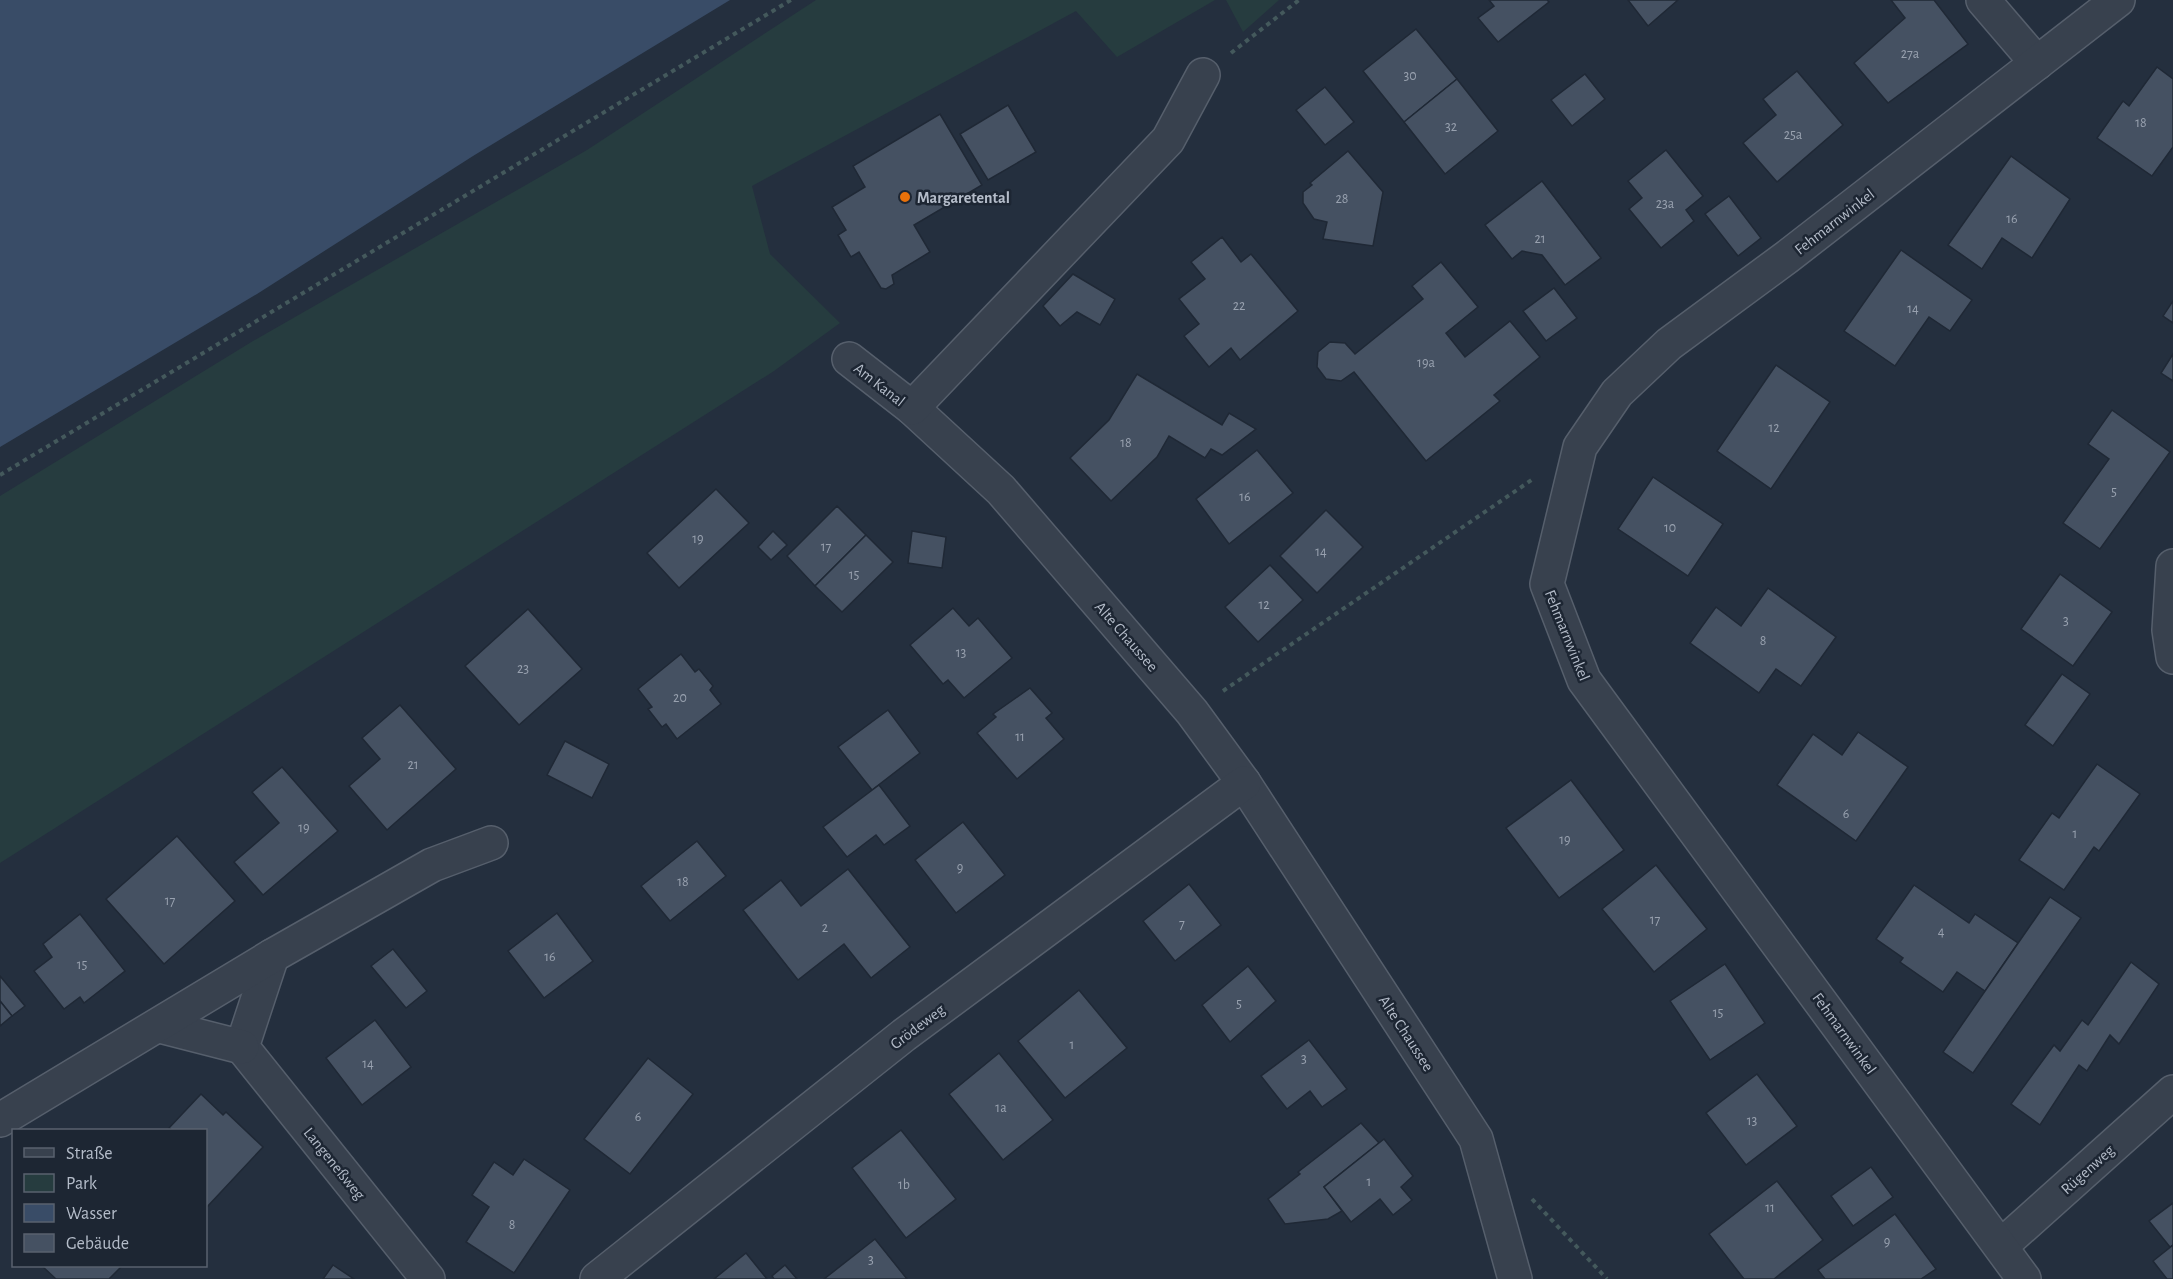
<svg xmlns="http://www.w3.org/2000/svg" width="2173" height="1279" font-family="'Alegreya Sans',sans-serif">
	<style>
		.green { fill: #263c3f }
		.water { fill: #394c67 }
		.building { fill: #455162; stroke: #1f2835; stroke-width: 1.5 }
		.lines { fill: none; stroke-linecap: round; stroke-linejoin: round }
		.minor-casing { stroke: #565f6c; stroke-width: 36 }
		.path { stroke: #44595c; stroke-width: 4; stroke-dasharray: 4.5 4.5; stroke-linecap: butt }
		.minor { stroke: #38414e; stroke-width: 33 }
		.food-dot { fill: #e8710a; stroke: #1d2633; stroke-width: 2 }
		.labels { text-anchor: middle; stroke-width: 5; stroke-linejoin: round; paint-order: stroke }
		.number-label { font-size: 14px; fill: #98a1af }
		.poi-label { font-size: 16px; font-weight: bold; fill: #b4bcc9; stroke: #1d2633; text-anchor: start }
		.street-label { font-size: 16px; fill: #b4bcc9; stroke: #1d2633 }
	</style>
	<rect width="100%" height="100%" fill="#242f3e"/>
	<!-- green -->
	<g class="green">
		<polygon points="816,0 1215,0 1117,57 1076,11 752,186 770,254 840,323 774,371 0,863 0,496 253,341 587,150"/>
		<polygon points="1226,0 1279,0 1243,32"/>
	</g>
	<!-- water -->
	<polygon class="water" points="0,0 730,0 473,156 257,294 0,447"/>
	<!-- building -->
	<g class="building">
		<polygon points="1489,0 1547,0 1549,2 1498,42 1478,18 1494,6"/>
		<polygon points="1628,0 1678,0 1648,26"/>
		<polygon points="1891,0 1934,0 1968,44 1888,103 1854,63 1905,18"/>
		<polygon points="1416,29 1457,79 1404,122 1363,71"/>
		<polygon points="2157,67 2173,79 2173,147 2152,176 2097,138 2123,101 2129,106"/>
		<polygon points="1797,71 1843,125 1777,182 1743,143 1776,115 1763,99"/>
		<polygon points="1585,74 1605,99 1572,126 1551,100"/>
		<polygon points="1457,79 1498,131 1445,174 1404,122"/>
		<polygon points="1325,87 1354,122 1325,145 1296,110"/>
		<polygon points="1008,105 1036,152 988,180 960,134"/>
		<polygon points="940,114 982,185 914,225 930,252 892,275 894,284 886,289 881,288 859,252 851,257 838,235 846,230 832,207 865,187 853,166"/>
		<polygon points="1666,150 1703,196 1686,210 1694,221 1661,248 1629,209 1642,198 1628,181"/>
		<polygon points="1348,151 1383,192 1373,246 1323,239 1327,222 1314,219 1303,203 1303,192 1312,185 1310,183"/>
		<polygon points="2011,156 2070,199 2032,258 2002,238 1982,269 1948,245"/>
		<polygon points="1542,181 1601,258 1565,285 1542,255 1522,251 1512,259 1485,225"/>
		<polygon points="1729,196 1761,238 1738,256 1705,214"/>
		<polygon points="1222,237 1241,262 1251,254 1298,311 1240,360 1231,348 1209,367 1184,336 1199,324 1179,299 1205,279 1191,262"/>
		<polygon points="1901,250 1972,300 1950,331 1929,317 1895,366 1844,331"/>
		<polygon points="1441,262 1478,307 1446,333 1465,357 1510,321 1540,357 1494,395 1500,401 1426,461 1354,372 1341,381 1326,379 1317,367 1318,352 1330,342 1345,343 1355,354 1423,299 1412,286"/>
		<polygon points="1073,274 1115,299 1100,325 1077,312 1060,326 1043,306"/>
		<polygon points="1554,288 1577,318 1546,341 1523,311"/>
		<polygon points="2173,301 2173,323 2163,316"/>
		<polygon points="2173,354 2173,381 2161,373"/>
		<polygon points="1776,365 1830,402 1771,489 1717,451"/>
		<polygon points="1137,374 1222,425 1229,413 1256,429 1222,455 1211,449 1205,458 1169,436 1157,457 1111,501 1070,458 1109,420"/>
		<polygon points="2112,410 2170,452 2100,549 2063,523 2109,459 2088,444"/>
		<polygon points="1257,450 1293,493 1229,544 1196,499"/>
		<polygon points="1653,477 1723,524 1688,576 1618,529"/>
		<polygon points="716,489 749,523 679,588 647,553"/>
		<polygon points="837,506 866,535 815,586 787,556"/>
		<polygon points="1326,510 1363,547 1317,593 1280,556"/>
		<polygon points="773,531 787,545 771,560 758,547"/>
		<polygon points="912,531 946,537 942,568 908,563"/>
		<polygon points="866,535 893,562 842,612 815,586"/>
		<polygon points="1270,565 1303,600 1258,642 1225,607"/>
		<polygon points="2060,574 2112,612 2073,666 2021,629"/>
		<polygon points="1768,588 1836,637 1801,686 1776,669 1759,693 1690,643 1716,607 1741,626"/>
		<polygon points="953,608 969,626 978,618 1012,658 964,698 948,680 943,684 910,645"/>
		<polygon points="528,609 582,669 519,725 465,666"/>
		<polygon points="681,654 695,672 699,669 713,686 710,690 721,704 677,739 666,724 662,727 648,709 652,707 638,689"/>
		<polygon points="2062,674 2090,694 2053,746 2025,725"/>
		<polygon points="1030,688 1052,713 1046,718 1064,739 1017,779 977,733 996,717 993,714"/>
		<polygon points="400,705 456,769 387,830 349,786 380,759 362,738"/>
		<polygon points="888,710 920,753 872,790 838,747"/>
		<polygon points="1858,732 1908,767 1856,841 1777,785 1813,734 1842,755"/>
		<polygon points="565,741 609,764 592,798 547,775"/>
		<polygon points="2097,764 2140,794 2099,851 2094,847 2064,890 2019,860 2052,813 2059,818"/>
		<polygon points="282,767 338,831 263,895 234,862 279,823 252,792"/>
		<polygon points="1571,780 1624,850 1559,898 1506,828"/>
		<polygon points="879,785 910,826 884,845 876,835 847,857 823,827"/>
		<polygon points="963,822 1005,875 956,913 915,860"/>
		<polygon points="177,836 235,901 164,964 106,899"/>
		<polygon points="697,841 726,876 670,921 641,886"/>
		<polygon points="1656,865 1707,929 1654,972 1602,909"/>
		<polygon points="848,869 910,947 871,978 844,944 798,980 743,910 781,880 801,906"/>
		<polygon points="1189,884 1221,925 1175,961 1143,921"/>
		<polygon points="1914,885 1969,923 1975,914 2018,943 1985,991 1957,972 1943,992 1900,962 1903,958 1876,939"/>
		<polygon points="2050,897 2081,918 1973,1073 1943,1052"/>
		<polygon points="557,913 593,961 544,998 508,951"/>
		<polygon points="80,914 125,971 84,1003 80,997 64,1009 34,971 52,957 43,944"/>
		<polygon points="393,949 427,991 406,1008 371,966"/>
		<polygon points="2131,962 2159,984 2119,1044 2110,1035 2087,1071 2079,1065 2040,1125 2011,1104 2054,1045 2060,1051 2082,1020 2088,1025"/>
		<polygon points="1725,964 1765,1023 1710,1060 1670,1001"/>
		<polygon points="1248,966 1276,1001 1230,1042 1202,1005"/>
		<polygon points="0,976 25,1006 12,1016 0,1001"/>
		<polygon points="1079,990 1127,1048 1065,1098 1018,1041"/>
		<polygon points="0,1001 12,1016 0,1026"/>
		<polygon points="375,1020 411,1067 362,1105 326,1058"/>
		<polygon points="1309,1040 1347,1089 1322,1107 1310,1091 1287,1109 1261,1076"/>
		<polygon points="999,1053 1053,1120 1003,1160 949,1094"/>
		<polygon points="648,1058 693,1094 630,1174 584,1139"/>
		<polygon points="1757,1074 1797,1126 1746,1165 1706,1113"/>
		<polygon points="201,1094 223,1115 226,1112 263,1147 206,1208 206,1130 172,1130 169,1128"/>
		<polygon points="1361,1123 1379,1143 1324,1187 1342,1211 1328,1219 1285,1224 1268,1199 1300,1174 1298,1172"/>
		<polygon points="901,1130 956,1199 906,1238 852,1168"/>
		<polygon points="1384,1139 1413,1176 1401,1187 1412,1200 1393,1215 1380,1199 1351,1222 1324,1187"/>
		<polygon points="524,1159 570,1190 514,1273 466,1242 489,1207 472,1195 494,1162 513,1175"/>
		<polygon points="1871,1167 1893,1197 1853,1226 1831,1196"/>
		<polygon points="1777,1181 1823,1240 1774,1279 1744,1279 1709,1234"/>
		<polygon points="2173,1203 2173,1245 2170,1247 2149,1221"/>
		<polygon points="1895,1214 1936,1269 1921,1279 1825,1279 1818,1270"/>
		<polygon points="875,1239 907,1279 824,1279"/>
		<polygon points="2173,1245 2173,1279 2167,1279 2153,1261"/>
		<polygon points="746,1253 767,1279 714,1279"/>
		<polygon points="333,1265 354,1279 323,1279"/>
		<polygon points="785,1265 797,1279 774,1279 772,1276"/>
		<polygon points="42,1266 122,1266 109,1279 56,1279"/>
	</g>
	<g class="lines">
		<defs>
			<g id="minor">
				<polyline points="1983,0 2037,63"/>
				<polyline points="849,359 912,408 1001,490 1192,712 1244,783 1476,1139 1515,1279"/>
				<polyline points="912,408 1168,140 1203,75"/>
				<polyline points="2173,566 2169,630 2173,657"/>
				<polyline points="272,956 242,1047 428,1279"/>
				<polyline points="160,1026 242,1047"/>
				<polyline points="0,1120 272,956 432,865 491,843"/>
				<polyline points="2001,1246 2173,1092"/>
				<polyline points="597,1279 904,1035 1244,783"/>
				<polyline points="2024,1279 1584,680 1547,584 1580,447 1617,393 1669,344 1787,257 2118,0"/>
			</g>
		</defs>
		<!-- minor casing -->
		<use href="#minor" class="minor-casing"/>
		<!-- path -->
		<g class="path">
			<polyline points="1231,53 1299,0"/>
			<polyline points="0,475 791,0"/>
			<polyline points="1223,691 1533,479"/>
			<polyline points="1532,1199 1607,1279"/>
		</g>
		<!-- minor -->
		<use href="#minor" class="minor"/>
	</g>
	<!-- markers -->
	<circle class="food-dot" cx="905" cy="197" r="6"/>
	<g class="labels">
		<!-- number labels -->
		<g class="number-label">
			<text x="1910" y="58">27a</text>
			<text x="1410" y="80">30</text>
			<text x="2141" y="127">18</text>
			<text x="1451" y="131">32</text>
			<text x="1793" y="139">25a</text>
			<text x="1342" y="203">28</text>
			<text x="1665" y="208">23a</text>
			<text x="2012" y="223">16</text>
			<text x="1540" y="243">21</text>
			<text x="1239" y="310">22</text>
			<text x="1913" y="313">14</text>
			<text x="1426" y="367">19a</text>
			<text x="1774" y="432">12</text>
			<text x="1126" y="447">18</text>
			<text x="2114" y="496">5</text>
			<text x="1245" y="501">16</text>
			<text x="1670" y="532">10</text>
			<text x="698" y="543">19</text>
			<text x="826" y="551">17</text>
			<text x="1321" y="556">14</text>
			<text x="854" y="579">15</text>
			<text x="1264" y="609">12</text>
			<text x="2066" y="625">3</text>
			<text x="1763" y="645">8</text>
			<text x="961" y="657">13</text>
			<text x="523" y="673">23</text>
			<text x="680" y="702">20</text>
			<text x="1020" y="741">11</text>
			<text x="413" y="769">21</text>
			<text x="1846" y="818">6</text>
			<text x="304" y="832">19</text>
			<text x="2075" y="838">1</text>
			<text x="1565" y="844">19</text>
			<text x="960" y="872">9</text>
			<text x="683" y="886">18</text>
			<text x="170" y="905">17</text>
			<text x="1655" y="924">17</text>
			<text x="1182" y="928">7</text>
			<text x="825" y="932">2</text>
			<text x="1941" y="936">4</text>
			<text x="550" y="961">16</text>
			<text x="82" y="969">15</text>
			<text x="1239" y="1008">5</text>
			<text x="1718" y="1017">15</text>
			<text x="1072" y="1049">1</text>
			<text x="1304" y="1063">3</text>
			<text x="368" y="1068">14</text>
			<text x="1001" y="1112">1a</text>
			<text x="638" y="1121">6</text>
			<text x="1752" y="1125">13</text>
			<text x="1369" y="1186">1</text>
			<text x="904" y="1189">1b</text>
			<text x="1770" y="1212">11</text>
			<text x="512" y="1229">8</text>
			<text x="1887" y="1246">9</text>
			<text x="871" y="1264">3</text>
		</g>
		<!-- poi labels -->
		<g class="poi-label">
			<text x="917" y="203">Margaretental</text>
		</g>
		<!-- street labels -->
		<g class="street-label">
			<text transform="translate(1834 221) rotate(-38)" y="6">Fehmarnwinkel</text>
			<text transform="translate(880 384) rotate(38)" y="6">Am Kanal</text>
			<text transform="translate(1568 635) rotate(68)" y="6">Fehmarnwinkel</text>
			<text transform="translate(1127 636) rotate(49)" y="6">Alte Chaussee</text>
			<text transform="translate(917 1026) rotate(-37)" y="6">Grödeweg</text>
			<text transform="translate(1407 1033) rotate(57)" y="6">Alte Chaussee</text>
			<text transform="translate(1845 1033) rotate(54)" y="6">Fehmarnwinkel</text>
			<text transform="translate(335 1163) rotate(51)" y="6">Langeneßweg</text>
			<text transform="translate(2087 1169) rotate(-42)" y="6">Rügenweg</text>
		</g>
	</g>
	<!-- legend -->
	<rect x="12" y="1129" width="195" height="138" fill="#1d2633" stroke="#59626f" stroke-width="1.5"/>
	<rect x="24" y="1148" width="30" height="9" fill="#38414e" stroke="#59626f" stroke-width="1.5"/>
	<text x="66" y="1159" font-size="18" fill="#b4bcc9">Straße</text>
	<rect x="24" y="1174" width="30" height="18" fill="#263c3f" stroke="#59626f" stroke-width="1.5"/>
	<text x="66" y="1189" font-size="18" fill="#b4bcc9">Park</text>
	<rect x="24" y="1204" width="30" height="18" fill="#394c67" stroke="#59626f" stroke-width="1.5"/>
	<text x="66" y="1219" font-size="18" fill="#b4bcc9">Wasser</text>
	<rect x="24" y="1234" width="30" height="18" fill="#455162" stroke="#59626f" stroke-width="1.5"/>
	<text x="66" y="1249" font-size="18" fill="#b4bcc9">Gebäude</text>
</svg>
